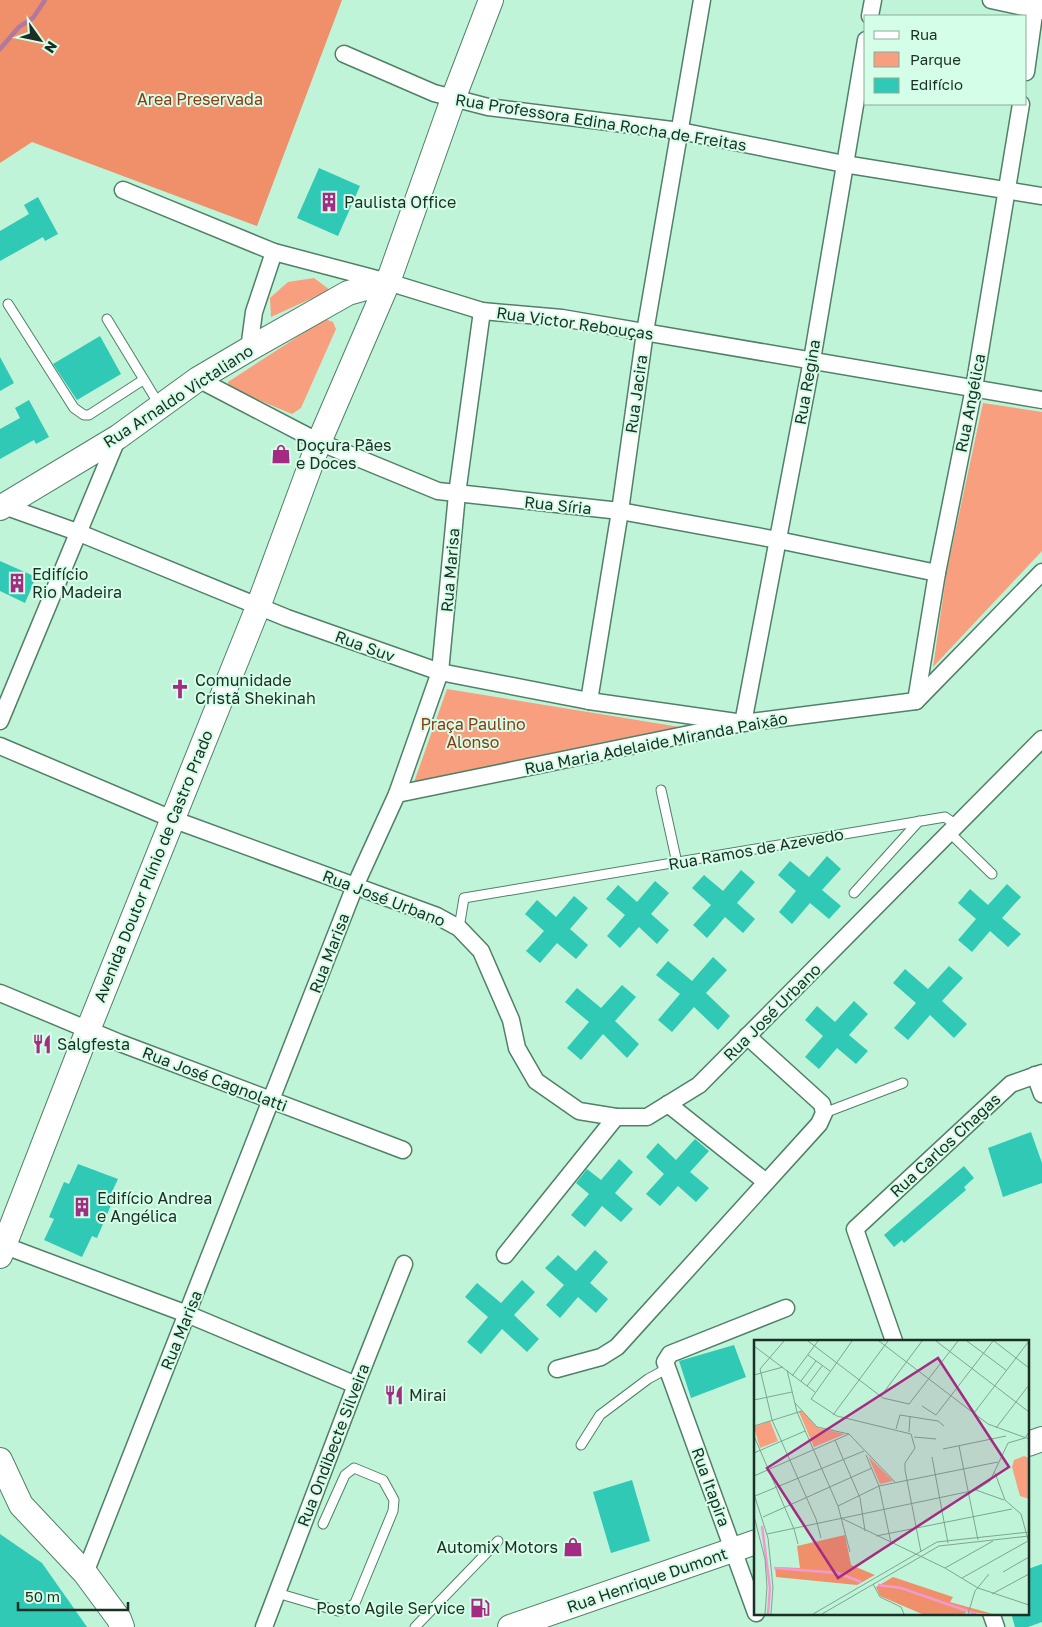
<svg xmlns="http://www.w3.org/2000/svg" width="1042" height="1627" font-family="'Golos Text',sans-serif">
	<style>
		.green { fill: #f79f7e }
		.forest { fill: #ef906b }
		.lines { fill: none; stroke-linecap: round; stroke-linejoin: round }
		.stream { stroke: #b1799d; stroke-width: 4.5 }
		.building { fill: #2fc9b5 }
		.lane-casing { stroke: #508068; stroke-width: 11 }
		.street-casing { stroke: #508068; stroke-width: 19 }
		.secondary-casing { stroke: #508068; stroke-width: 26 }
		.lane { stroke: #fff; stroke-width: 9 }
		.street { stroke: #fff; stroke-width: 16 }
		.secondary { stroke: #fff; stroke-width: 24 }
		.labels { text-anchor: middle; stroke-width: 4; stroke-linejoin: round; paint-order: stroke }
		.park-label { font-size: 16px; fill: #8d3912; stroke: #d5fee8 }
		.street-label { font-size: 16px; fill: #1b2f25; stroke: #d5fee8 }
		.poi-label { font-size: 16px; fill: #1b2f25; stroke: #d5fee8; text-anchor: start }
		.inset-river { fill: none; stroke: #f199d1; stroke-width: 2.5 }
		.inset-road { fill: none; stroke: #7ea590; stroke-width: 1 }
		.view { fill: #a42b82; fill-opacity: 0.15; stroke: #a42b82; stroke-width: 2.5 }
		.inset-edge { fill: none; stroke: #1b2f25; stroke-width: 2.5 }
	</style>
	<rect width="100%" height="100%" fill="#c0f4d8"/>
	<!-- green -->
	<g class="green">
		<polygon points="314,278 330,290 271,317 270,298 288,282"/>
		<polygon points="325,319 333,322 336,329 301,408 292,414 228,387 228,382"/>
		<polygon points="983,403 1042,412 1042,551 933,667 947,570"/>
		<polygon points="447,689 692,729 413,785"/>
	</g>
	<!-- forest -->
	<polygon class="forest" points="0,0 342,0 257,226 32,142 0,163"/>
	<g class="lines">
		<!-- stream -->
		<polyline class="stream" points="0,49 19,27 33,18 45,0"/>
	</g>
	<!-- building -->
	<g class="building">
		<polygon points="319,168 360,186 338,236 297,218"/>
		<polygon points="38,197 58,234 45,241 43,237 0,261 0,231 29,214 24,205"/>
		<polygon points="100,336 121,374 77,400 53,364"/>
		<polygon points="0,357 14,383 0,391"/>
		<polygon points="29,400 49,437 36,444 34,440 0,459 0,429 20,418 15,408"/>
		<polygon points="0,561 36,577 25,603 0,591"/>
		<polygon points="827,856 841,869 822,890 841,906 829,919 810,903 792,924 779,912 796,891 778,875 790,861 809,877"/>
		<polygon points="741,870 755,882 737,903 755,919 743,933 725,917 707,938 693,925 711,905 692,888 704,875 723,891"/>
		<polygon points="655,881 669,893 651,914 669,930 657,944 639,927 620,948 607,936 625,915 606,899 618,885 637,902"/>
		<polygon points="1007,884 1021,897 1002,918 1021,934 1008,947 990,931 972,952 958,940 976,919 958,903 970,889 988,905"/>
		<polygon points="574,896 588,908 570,929 588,945 576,959 557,943 540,963 526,951 544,931 525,914 537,900 556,917"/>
		<polygon points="713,957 727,970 706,993 730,1016 718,1030 694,1007 672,1032 658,1020 680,994 656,975 668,961 692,981"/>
		<polygon points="949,966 963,978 942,1001 967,1024 954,1038 930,1015 908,1040 894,1028 916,1003 893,983 905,969 928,989"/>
		<polygon points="622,985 636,997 615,1021 639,1044 627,1058 603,1034 581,1060 567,1048 589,1022 565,1002 577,988 601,1008"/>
		<polygon points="854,1001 868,1014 849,1035 868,1051 856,1064 837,1048 819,1069 805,1057 823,1036 805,1020 817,1006 835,1022"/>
		<polygon points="1031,1132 1042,1163 1042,1183 1003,1197 988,1148"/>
		<polygon points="695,1139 709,1151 690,1172 709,1188 696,1202 678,1186 660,1206 646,1194 664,1174 646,1157 658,1143 676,1160"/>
		<polygon points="619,1159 633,1172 615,1193 633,1209 621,1222 602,1206 585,1227 571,1215 589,1194 576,1183 587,1169 601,1180"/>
		<polygon points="78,1164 118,1179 110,1196 114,1198 97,1238 92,1236 82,1257 44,1240 54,1219 49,1217 64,1182 69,1184"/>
		<polygon points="964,1166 974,1178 964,1187 966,1190 904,1243 902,1240 894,1247 884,1235"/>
		<polygon points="595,1250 608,1262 590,1283 608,1299 596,1313 578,1297 560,1318 546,1305 564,1285 545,1268 558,1255 576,1271"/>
		<polygon points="522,1280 535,1292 514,1315 539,1339 527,1352 502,1329 481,1354 467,1342 488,1317 465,1297 477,1283 501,1303"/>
		<polygon points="734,1345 746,1377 691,1398 679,1361"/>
		<polygon points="632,1480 650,1541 611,1553 593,1492"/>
		<polygon points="0,1534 42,1563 87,1627 0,1627"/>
		<polygon points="1042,1564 1042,1622 1028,1627 1015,1627 1011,1613 1028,1613 1028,1569"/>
	</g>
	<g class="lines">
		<defs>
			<g id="lane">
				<polyline points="8,304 74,408 84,415 89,415 143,380"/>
				<polyline points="107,319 160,406"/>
				<polyline points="661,790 677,863"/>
				<polyline points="949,832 992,874"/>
				<polyline points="854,893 919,821"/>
				<polyline points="459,928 464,898 945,817 956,825"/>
				<polyline points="824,1113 903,1083"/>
				<polyline points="581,1445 600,1415 648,1379 668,1368"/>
				<polyline points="277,1593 338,1611 347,1609 355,1603 393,1511 394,1500 383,1480 354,1468 345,1475 323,1524"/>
				<polyline points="415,1627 498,1541"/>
			</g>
			<g id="street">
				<polyline points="991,0 1042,11"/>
				<polyline points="870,16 873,0"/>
				<polyline points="344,54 434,93 488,107 680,131 844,164 1042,196"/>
				<polyline points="1026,72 1036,0"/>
				<polyline points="123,190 274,252 388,282 482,311 562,318 1042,400"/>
				<polyline points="249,349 254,312 274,252"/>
				<polyline points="198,379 319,442 438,491 620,511 778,540 937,573"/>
				<polyline points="4,506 77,532 287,618 440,672 589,701 743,723"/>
				<polyline points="589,701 620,511 645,332 702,0"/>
				<polyline points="916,701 937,573 974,388 1021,104"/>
				<polyline points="0,721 118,437"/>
				<polyline points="743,723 812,360 866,40"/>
				<polyline points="0,746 172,819 437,916 459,928 481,951 511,1020 517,1048 536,1081 579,1111 616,1117 647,1117 699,1085 1042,739"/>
				<polyline points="397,794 743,723 916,701 1042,572"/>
				<polyline points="0,993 120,1043 403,1150"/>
				<polyline points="1035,1075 1042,1094"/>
				<polyline points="668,1104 766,1182"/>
				<polyline points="0,1244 187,1314 356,1385"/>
				<polyline points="505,1255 616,1117"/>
				<polyline points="894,1341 855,1229 1011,1084 1042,1073"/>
				<polyline points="557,1369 601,1357 617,1347 819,1124 824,1113 822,1104 747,1036"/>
				<polyline points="85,1573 355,886 397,794 440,672 457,494 482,311"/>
				<polyline points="756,1613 665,1362 670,1354 786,1308"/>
				<polyline points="991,1613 996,1627"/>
				<polyline points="264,1627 356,1385 404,1264"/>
			</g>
			<g id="secondary">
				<polyline points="0,508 118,437 198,379 249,349 348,293 388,282"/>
				<polyline points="0,1256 88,1030 258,607 319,442 388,282 453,99 491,0"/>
				<polyline points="1028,1444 1042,1439"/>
				<polyline points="0,1460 21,1505 85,1573 119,1619 122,1627"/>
				<polyline points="510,1627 756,1542"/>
			</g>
		</defs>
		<!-- lane casing -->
		<use href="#lane" class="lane-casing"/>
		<!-- street casing -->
		<use href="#street" class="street-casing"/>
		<!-- secondary casing -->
		<use href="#secondary" class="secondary-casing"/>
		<!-- lane -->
		<use href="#lane" class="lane"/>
		<!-- street -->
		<use href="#street" class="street"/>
		<!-- secondary -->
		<use href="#secondary" class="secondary"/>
	</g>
	<!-- icons -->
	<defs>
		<symbol id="building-bare" viewBox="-9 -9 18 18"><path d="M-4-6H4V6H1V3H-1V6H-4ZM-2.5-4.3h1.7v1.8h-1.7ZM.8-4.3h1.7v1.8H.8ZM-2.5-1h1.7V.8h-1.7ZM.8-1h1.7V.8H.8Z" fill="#a42b82" stroke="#d5fee8" stroke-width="2.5" paint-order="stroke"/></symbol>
		<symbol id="shop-bare" viewBox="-9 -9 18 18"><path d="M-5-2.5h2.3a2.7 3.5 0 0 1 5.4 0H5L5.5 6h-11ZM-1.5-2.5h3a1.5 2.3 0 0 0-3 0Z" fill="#a42b82" stroke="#d5fee8" stroke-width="2.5" paint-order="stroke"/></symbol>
		<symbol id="church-bare" viewBox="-9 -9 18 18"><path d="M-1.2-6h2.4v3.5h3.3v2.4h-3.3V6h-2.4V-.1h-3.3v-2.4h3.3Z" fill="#a42b82" stroke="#d5fee8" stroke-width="2.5" paint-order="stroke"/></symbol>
		<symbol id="restaurant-bare" viewBox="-9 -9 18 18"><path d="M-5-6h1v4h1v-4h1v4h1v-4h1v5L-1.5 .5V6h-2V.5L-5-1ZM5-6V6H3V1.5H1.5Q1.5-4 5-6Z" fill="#a42b82" stroke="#d5fee8" stroke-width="2.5" paint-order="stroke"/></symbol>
		<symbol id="fuel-bare" viewBox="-9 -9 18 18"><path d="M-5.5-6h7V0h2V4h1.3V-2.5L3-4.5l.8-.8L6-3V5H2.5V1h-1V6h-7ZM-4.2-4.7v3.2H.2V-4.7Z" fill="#a42b82" stroke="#d5fee8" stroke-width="2.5" paint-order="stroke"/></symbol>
	</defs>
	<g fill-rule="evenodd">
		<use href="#building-bare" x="315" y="188" width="28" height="28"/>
		<use href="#shop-bare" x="267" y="440" width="28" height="28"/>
		<use href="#building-bare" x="3" y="569" width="28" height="28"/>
		<use href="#church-bare" x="166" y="675" width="28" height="28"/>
		<use href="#restaurant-bare" x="28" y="1030" width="28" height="28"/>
		<use href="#building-bare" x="68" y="1193" width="28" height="28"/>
		<use href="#restaurant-bare" x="380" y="1381" width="28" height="28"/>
		<use href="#shop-bare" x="559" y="1533" width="28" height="28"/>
		<use href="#fuel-bare" x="466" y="1594" width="28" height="28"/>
	</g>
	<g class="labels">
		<!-- park labels -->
		<g class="park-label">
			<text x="200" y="105">Area Preservada</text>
			<text x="473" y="730">Praça Paulino<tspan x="473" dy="18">Alonso</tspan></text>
		</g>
		<!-- street labels -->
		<g class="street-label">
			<text transform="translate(601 122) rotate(9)" y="6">Rua Professora Edina Rocha de Freitas</text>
			<text transform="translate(575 323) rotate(8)" y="6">Rua Victor Rebouças</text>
			<text transform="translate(807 382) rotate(-80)" y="6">Rua Regina</text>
			<text transform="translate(636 394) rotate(-82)" y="6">Rua Jacira</text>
			<text transform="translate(178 396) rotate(-33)" y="6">Rua Arnaldo Victaliano</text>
			<text transform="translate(970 403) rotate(-79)" y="6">Rua Angélica</text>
			<text transform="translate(558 505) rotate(6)" y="6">Rua Síria</text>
			<text transform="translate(450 570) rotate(-85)" y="6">Rua Marisa</text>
			<text transform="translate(365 646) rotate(20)" y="6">Rua Suv</text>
			<text transform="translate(656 743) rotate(-11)" y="6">Rua Maria Adelaide Miranda Paixão</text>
			<text transform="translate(756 849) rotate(-10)" y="6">Rua Ramos de Azevedo</text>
			<text transform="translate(153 866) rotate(-68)" y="6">Avenida Doutor Plínio de Castro Prado</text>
			<text transform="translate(384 898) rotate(21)" y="6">Rua José Urbano</text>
			<text transform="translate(329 953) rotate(-69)" y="6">Rua Marisa</text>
			<text transform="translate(772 1012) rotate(-45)" y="6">Rua José Urbano</text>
			<text transform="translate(215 1079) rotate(21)" y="6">Rua José Cagnolatti</text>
			<text transform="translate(945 1145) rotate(-43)" y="6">Rua Carlos Chagas</text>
			<text transform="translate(181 1330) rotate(-68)" y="6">Rua Marisa</text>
			<text transform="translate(333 1445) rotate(-69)" y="6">Rua Ondibecte Silveira</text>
			<text transform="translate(711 1487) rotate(70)" y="6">Rua Itapira</text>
			<text transform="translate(647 1580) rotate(-19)" y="6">Rua Henrique Dumont</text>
		</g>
		<!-- poi labels -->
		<g class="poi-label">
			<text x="344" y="208">Paulista Office</text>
			<text x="296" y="451">Doçura Pães<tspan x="296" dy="18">e Doces</tspan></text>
			<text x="32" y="580">Edifício<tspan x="32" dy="18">Rio Madeira</tspan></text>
			<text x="195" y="686">Comunidade<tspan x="195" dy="18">Cristã Shekinah</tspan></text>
			<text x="57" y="1050">Salgfesta</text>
			<text x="97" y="1204">Edifício Andrea<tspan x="97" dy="18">e Angélica</tspan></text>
			<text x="409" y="1401">Mirai</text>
			<text x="558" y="1553" text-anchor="end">Automix Motors</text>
			<text x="465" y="1614" text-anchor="end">Posto Agile Service</text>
		</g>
	</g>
	<!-- overview -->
	<g transform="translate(754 1340)">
		<rect width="275" height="275" fill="#c0f4d8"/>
		<path d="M48 71 64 88 91 94 60 107 45 72ZM16 81 24 101 6 108 0 87ZM114 116 139 141 126 144ZM270 116 275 118V159L266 156 258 127 260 120Z" fill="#f79f7e"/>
		<path d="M91 195 97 225 121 235 103 245 22 237 21 227 46 228 43 206ZM139 237 199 257 196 262 239 274 212 272 211 274H168L126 256 122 247Z" fill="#ef906b"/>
		<path class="inset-river" d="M8 186 16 248 14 274M20 228 84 233 107 242M124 245 147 248 222 274"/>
		<path class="inset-road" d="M54 1 129 58 155 64 204 1M98 1 57 59 83 76 157 94 161 108 151 123V130L167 212M125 1 234 84 275 99M182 1 275 72M213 1 252 30M240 1 275 28M0 6 61 52M54 15 76 31M6 29 18 80 62 179 67 198M6 29 30 1M33 30 43 72 84 166 96 212M0 35 29 27M38 36 64 1M47 41 62 21M53 46 68 26M127 56 168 1M0 60 38 52M41 63 63 87 95 94 141 142M168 66 182 75 239 1M220 73 275 1M79 75 134 1M0 86 48 71M242 88 275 45M142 89 146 75 184 81 190 86M155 92 156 77M0 96 40 189 44 204M160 97 182 99M81 100 106 158 111 191M205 106 224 200M189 109 252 96M0 113 51 91M112 115 125 146 137 203M178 117 194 203M241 133 251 160 267 174 275 203M0 136 95 94M222 150 250 160M0 154 14 198 19 247 17 274M1 156 110 111M84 166 125 146 244 122M0 176 11 219 13 247 11 274M9 177 118 128M87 178 191 228 224 248 275 265M13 194 222 150 236 141 254 103 271 98 275 92M122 196 258 169M191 228 239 201M249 232 275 217M208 238 274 201M119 244 126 257 147 267 150 274M238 254 275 234M59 274 183 202 275 192M68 274 185 206 275 196M214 274 221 251 235 234"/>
		<path class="view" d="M184 18 255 127 84 238 13 128Z"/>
		<rect width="275" height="275" class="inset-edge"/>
	</g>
	<!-- legend -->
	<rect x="864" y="15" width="162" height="90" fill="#d5fee8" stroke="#8bab9a"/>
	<rect x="874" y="31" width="25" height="8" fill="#ffffff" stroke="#8bab9a"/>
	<text x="910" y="40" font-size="15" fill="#1b2f25">Rua</text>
	<rect x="874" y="52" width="25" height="15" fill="#f79f7e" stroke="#8bab9a"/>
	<text x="910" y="65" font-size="15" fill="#1b2f25">Parque</text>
	<rect x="874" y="78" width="25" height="15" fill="#2fc9b5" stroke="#8bab9a"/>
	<text x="910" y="90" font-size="15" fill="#1b2f25">Edifício</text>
	<!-- north arrow -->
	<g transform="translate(40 40) rotate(123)" stroke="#d5fee8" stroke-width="4" paint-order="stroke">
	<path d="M0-4L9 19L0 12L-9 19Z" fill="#1b2f25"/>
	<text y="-8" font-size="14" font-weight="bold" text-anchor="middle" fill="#1b2f25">N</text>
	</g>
	<!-- scale -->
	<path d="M18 1602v8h110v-8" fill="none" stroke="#1b2f25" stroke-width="2.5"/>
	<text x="25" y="1602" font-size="15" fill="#1b2f25" stroke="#d5fee8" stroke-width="4" paint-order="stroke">50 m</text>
</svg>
